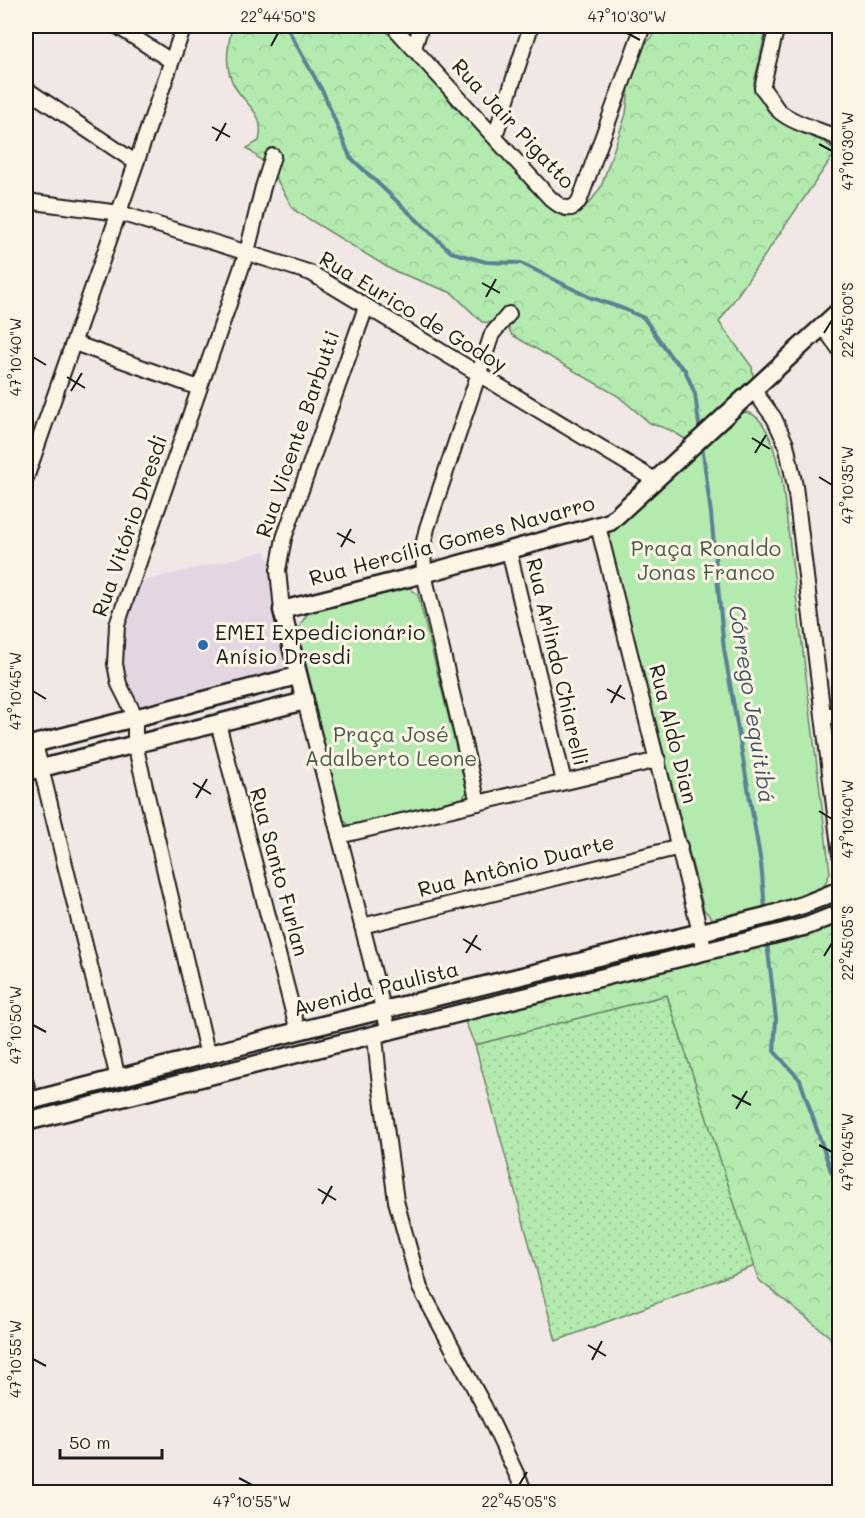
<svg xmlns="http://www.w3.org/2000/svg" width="865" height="1518" font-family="Mali,sans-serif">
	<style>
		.built { fill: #e3d6e2 }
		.grass { fill: url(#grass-dots); stroke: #688466; stroke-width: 1.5 }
		.forest { fill: url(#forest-crowns); stroke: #688466; stroke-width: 1.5 }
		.green { fill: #b3ebaf; stroke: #688466; stroke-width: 1.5 }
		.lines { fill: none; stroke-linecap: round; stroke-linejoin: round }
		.stream { stroke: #5c8096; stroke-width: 4 }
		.minor-casing { stroke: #1c1c1c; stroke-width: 18 }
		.tertiary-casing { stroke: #1c1c1c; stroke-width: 21 }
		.minor { stroke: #fcf5e5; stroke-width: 14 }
		.tertiary { stroke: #fcf5e5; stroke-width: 16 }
		.ticks { fill: none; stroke: #1c1c1c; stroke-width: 2 }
		.poi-dot { fill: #1f6fb2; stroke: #fcf5e5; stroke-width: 2 }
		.labels { text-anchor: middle; stroke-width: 6; stroke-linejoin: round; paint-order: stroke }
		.street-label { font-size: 21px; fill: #1c1c1c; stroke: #fcf5e5 }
		.park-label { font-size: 21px; fill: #495a48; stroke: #fcf5e5 }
		.poi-label { font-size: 21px; fill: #1c1c1c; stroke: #fcf5e5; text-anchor: start }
		.water-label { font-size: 22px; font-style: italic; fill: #415663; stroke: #fcf5e5 }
		.neatline { fill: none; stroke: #1c1c1c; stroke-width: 2 }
		.ticks-label { font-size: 15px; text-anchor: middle; fill: #1c1c1c }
	</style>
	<defs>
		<pattern id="grass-dots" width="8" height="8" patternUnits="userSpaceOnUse" patternTransform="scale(1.5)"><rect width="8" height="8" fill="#b3ebaf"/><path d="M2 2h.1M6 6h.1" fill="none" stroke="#99c996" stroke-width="1.8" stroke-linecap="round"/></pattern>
		<pattern id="forest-crowns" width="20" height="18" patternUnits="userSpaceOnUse" patternTransform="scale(1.5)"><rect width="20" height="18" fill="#b3ebaf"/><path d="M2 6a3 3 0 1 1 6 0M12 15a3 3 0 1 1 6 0" fill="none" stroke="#99c996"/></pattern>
	</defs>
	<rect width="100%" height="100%" fill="#f1e7e4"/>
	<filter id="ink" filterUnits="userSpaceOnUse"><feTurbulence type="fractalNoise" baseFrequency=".0167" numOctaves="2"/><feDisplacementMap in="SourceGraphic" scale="12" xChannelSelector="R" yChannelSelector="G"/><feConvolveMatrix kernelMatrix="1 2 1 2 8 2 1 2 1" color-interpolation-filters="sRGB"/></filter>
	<g filter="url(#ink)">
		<!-- built -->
		<polygon class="built" points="265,551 274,572 294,674 137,714 117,664 121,626 135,583"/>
		<!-- grass -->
		<polygon class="grass" points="667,995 755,1266 556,1341 475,1045"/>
		<!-- forest -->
		<g class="forest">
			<path d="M232 26H382L429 66 453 106 488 127 528 187 558 214 568 216 579 212 591 201 601 187 626 114 629 88 624 65 651 38 657 26H767L754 83C766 103 785 119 805 132 818 140 827 139 835 153L719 322 752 367 753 377 747 393 687 440 670 430 650 423 618 396 512 335 506 324 482 322 452 293 392 270 294 210 270 168 247 148 259 141C266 113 247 107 235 87 223 67 228 46 232 26Z"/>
			<polygon points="839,917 839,1378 830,1337 759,1280 667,995 475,1045 462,1014"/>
		</g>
		<!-- green -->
		<g class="green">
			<path d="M743 412C769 412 776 459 782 480L830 873 822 890 735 919 715 921 704 910 609 540V533L612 528 736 413Z"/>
			<polygon points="407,586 418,595 467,791 463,798 457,802 352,826 347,824 343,818 299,640 300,625 310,610"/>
		</g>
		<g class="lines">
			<!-- stream -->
			<g class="stream">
				<polyline points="286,26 324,94 350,157 451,252 486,262 521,263 589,297 624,309 644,318 671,357 685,370 695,394 700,432"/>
				<polyline points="702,445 711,514 724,649 761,863 765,910"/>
				<polyline points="767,942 776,1019 774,1051 800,1080 831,1171 840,1190"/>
			</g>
			<defs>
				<g id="minor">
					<polyline points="117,26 171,61"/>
					<path d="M393 26 550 198C560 207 572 215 580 199L643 26"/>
					<path d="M777 26 762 88C769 95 773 105 779 111 792 123 820 130 836 137L840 143"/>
					<polyline points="414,48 421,26"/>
					<polyline points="26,89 135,162"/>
					<polyline points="495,136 531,26"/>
					<polyline points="26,201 120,213 311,273 655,480"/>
					<polyline points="823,327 840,350"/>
					<polyline points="74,343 199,388"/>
					<polyline points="754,391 774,418 786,444 795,486 840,855"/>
					<polyline points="26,478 184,26"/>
					<polyline points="598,526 705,952"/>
					<polyline points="509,551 564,782"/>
					<polyline points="282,610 278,570 284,538 366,307"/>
					<polyline points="305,701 389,1032"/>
					<polyline points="824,719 840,711"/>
					<polyline points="218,723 298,1031"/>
					<polyline points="35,744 118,1078"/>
					<polyline points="478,803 424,574 423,546 427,528 492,334 509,314"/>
					<polyline points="339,836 658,760"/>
					<polyline points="362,926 680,847"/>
					<polyline points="375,1036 378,1068 396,1201 420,1288 484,1406 525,1492"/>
					<polyline points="208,1056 135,744 135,716 119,684 115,664 117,625 247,252 263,187 273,156"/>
					<polyline points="26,1083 30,1101"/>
				</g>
				<g id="tertiary">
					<polyline points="26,746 297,676"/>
					<polyline points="26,772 305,701 282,610 424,574 610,522 840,310"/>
					<polyline points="26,1102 298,1031 766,916 803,905 840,890"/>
					<polyline points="26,1122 807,926 840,913"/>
				</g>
			</defs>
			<!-- minor casing -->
			<use href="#minor" class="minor-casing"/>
			<!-- tertiary casing -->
			<use href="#tertiary" class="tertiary-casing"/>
			<!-- minor -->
			<use href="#minor" class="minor"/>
			<!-- tertiary -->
			<use href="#tertiary" class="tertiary"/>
		</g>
	</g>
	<!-- ticks -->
	<path class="ticks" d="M627 33 640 40M271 46 278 33M212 127 230 137M216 141 226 123M819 144 832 151M482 283 500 293M486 297 496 279M824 333 832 320M33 357 46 365M67 377 85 388M71 391 82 373M752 438 770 449M755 453 766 435M819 477 832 485M337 533 355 543M341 547 351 529M607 689 625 699M33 691 46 699M611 703 621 685M193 783 211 794M196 798 207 779M819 811 832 819M463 939 481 950M466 953 477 935M824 956 832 943M33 1025 46 1032M732 1095 751 1105M736 1109 747 1091M819 1145 832 1152M318 1189 336 1200M322 1204 332 1186M588 1345 606 1356M33 1359 46 1366M592 1360 602 1341M239 1478 252 1485M519 1485 527 1472"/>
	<!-- markers -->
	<circle class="poi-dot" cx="203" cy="645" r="6"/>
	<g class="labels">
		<!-- street labels -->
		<g class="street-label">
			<text transform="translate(513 124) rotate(47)" y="7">Rua Jair Pigatto</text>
			<text transform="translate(413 312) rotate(31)" y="7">Rua Eurico de Godoy</text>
			<text transform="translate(298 434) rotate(-71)" y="7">Rua Vicente Barbutti</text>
			<text transform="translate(130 526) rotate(-71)" y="7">Rua Vitório Dresdi</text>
			<text transform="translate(452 541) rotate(-15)" y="7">Rua Hercília Gomes Navarro</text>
			<text transform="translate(557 662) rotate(77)" y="7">Rua Arlindo Chiarelli</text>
			<text transform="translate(673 734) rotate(76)" y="7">Rua Aldo Dian</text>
			<text transform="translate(516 866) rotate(-14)" y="7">Rua Antônio Duarte</text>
			<text transform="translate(279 872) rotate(75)" y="7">Rua Santo Furlan</text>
			<text transform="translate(376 989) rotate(-14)" y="7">Avenida Paulista</text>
		</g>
		<!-- park labels -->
		<g class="park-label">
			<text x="706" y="556">Praça Ronaldo<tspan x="706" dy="24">Jonas Franco</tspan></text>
			<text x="391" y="742">Praça José<tspan x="391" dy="24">Adalberto Leone</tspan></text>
		</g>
		<!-- poi labels -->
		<g class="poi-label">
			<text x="215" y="640">EMEI Expedicionário<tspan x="215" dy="24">Anísio Dresdi</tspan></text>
		</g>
		<!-- water labels -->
		<g class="water-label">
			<text transform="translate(752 704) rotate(81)" y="8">Córrego Jequitibá</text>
		</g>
	</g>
	<!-- margin -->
	<rect width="865" height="1518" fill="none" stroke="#fcf5e5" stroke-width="66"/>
	<!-- scale -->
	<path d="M60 1449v9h102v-9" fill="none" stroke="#1c1c1c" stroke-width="3"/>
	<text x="69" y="1449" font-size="18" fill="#1c1c1c" stroke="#fcf5e5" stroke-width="4.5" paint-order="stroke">50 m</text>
	<rect x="33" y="33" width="799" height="1452" class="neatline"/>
	<g class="ticks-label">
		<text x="278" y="22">22°44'50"S</text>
		<text x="627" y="22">47°10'30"W</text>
		<text transform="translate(848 151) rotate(-90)" y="5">47°10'30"W</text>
		<text transform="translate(848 320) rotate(-90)" y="5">22°45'00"S</text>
		<text transform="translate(16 357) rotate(-90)" y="5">47°10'40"W</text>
		<text transform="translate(848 485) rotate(-90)" y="5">47°10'35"W</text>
		<text transform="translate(16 691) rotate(-90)" y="5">47°10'45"W</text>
		<text transform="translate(848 819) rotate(-90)" y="5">47°10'40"W</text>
		<text transform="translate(848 943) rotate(-90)" y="5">22°45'05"S</text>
		<text transform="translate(16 1025) rotate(-90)" y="5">47°10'50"W</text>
		<text transform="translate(848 1152) rotate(-90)" y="5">47°10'45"W</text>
		<text transform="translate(16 1359) rotate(-90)" y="5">47°10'55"W</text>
		<text x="252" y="1507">47°10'55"W</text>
		<text x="519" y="1507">22°45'05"S</text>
	</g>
</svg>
